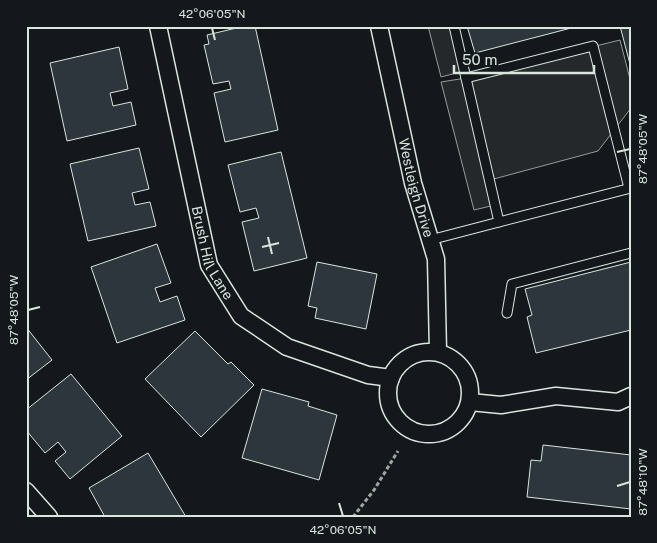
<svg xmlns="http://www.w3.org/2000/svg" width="657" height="543" font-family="'Public Sans',sans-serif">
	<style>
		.parking { fill: #24282b; stroke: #939e99 }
		.building { fill: #2c363c; stroke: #d8e6dc }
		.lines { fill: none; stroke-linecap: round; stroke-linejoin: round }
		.service-casing { stroke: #d8e6dc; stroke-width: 11 }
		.minor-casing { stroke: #d8e6dc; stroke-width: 19 }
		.path { stroke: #9da8a2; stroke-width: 3; stroke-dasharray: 4 2.5; stroke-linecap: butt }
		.service { stroke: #14181c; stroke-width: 9 }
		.minor { stroke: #14181c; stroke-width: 16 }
		.ticks { fill: none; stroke: #d8e6dc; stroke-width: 2 }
		.labels { text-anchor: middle; stroke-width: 4; stroke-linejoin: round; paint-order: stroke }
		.street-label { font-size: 14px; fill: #d8e6dc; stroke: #14181c }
		.neatline { fill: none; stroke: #d8e6dc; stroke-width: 2 }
		.ticks-label { font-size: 12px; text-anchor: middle; fill: #d8e6dc }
	</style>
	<rect width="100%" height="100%" fill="#14181c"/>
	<!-- parking -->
	<g class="parking">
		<polygon points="428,26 454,26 464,71 441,77"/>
		<polygon points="620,40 631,83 631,108 598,151 490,180 495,205 474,210 441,82 466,78"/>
	</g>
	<!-- building -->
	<g class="building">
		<polygon points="245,26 255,26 278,130 225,142 214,93 231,89 229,81 213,84 204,45 209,44 207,35"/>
		<polygon points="467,26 579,26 475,53"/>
		<polygon points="620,26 631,26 631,68"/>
		<polygon points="119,47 128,89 110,93 113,106 131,102 136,125 67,141 50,63"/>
		<polygon points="139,148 149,189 132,193 135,205 150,202 156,226 88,241 70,164"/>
		<polygon points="281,152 307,258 254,271 242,222 259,218 256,208 240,212 228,165"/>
		<polygon points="157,244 171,283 155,288 160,302 177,296 185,320 117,343 91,267"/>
		<polygon points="317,262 377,274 366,329 315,318 317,308 308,306"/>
		<polygon points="631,262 631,330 536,353 527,317 532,315 525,289"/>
		<polygon points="26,327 52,360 26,380"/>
		<polygon points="195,331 228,364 231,362 254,385 201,437 145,379"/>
		<polygon points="71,374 122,436 70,479 55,461 66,452 58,442 45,453 26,430 26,410"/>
		<polygon points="262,389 309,402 308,406 337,415 319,480 242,458"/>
		<polygon points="543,445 631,455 631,509 527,497 531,460 541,461"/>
		<polygon points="148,453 186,517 105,517 89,488"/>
	</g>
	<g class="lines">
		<defs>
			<g id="service">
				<polyline points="466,78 593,46 629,188"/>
				<polyline points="499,222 631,188"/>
				<polyline points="430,240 499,222 454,26"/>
				<polyline points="507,313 512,284 631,253"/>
			</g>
			<g id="minor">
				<path id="s1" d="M158 26 209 265 241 316 287 347 368 375 391 378"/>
				<path id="s2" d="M379 26 413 183 436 259 438 352"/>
				<circle cx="429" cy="393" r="41"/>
				<polyline points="470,402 501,405 556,396 618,402 631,396"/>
				<polyline points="26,491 49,517"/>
			</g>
		</defs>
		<!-- service casing -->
		<use href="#service" class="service-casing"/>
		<!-- minor casing -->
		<use href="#minor" class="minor-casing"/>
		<!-- path -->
		<polyline class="path" points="353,517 374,490 398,451"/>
		<!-- service -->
		<use href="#service" class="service"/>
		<!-- minor -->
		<use href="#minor" class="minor"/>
	</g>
	<!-- ticks -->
	<path class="ticks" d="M212 28 215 40M617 152 630 149M268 237 272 254M262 247 279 243M28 310 40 307M617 486 630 482M339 503 343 516"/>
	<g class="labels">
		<!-- street labels -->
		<g class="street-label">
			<text dy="5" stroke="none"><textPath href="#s2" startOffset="166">Westleigh Drive</textPath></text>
			<text dy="5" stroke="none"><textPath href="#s1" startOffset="234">Brush Hill Lane</textPath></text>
		</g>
	</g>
	<!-- border -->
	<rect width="657" height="543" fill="none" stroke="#14181c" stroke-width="55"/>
	<!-- scale -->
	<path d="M454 65v8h140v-8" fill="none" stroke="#d8e6dc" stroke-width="2.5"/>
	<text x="462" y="65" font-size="15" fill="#d8e6dc" stroke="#14181c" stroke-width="4" paint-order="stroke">50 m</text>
	<rect x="28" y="28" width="602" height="488" class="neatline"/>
	<g class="ticks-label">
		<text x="212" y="18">42°06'05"N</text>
		<text transform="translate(643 149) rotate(-90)" y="4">87°48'05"W</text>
		<text transform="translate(14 310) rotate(-90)" y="4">87°48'05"W</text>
		<text transform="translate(643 482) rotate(-90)" y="4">87°48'10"W</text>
		<text x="343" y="534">42°06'05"N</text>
	</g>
</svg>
